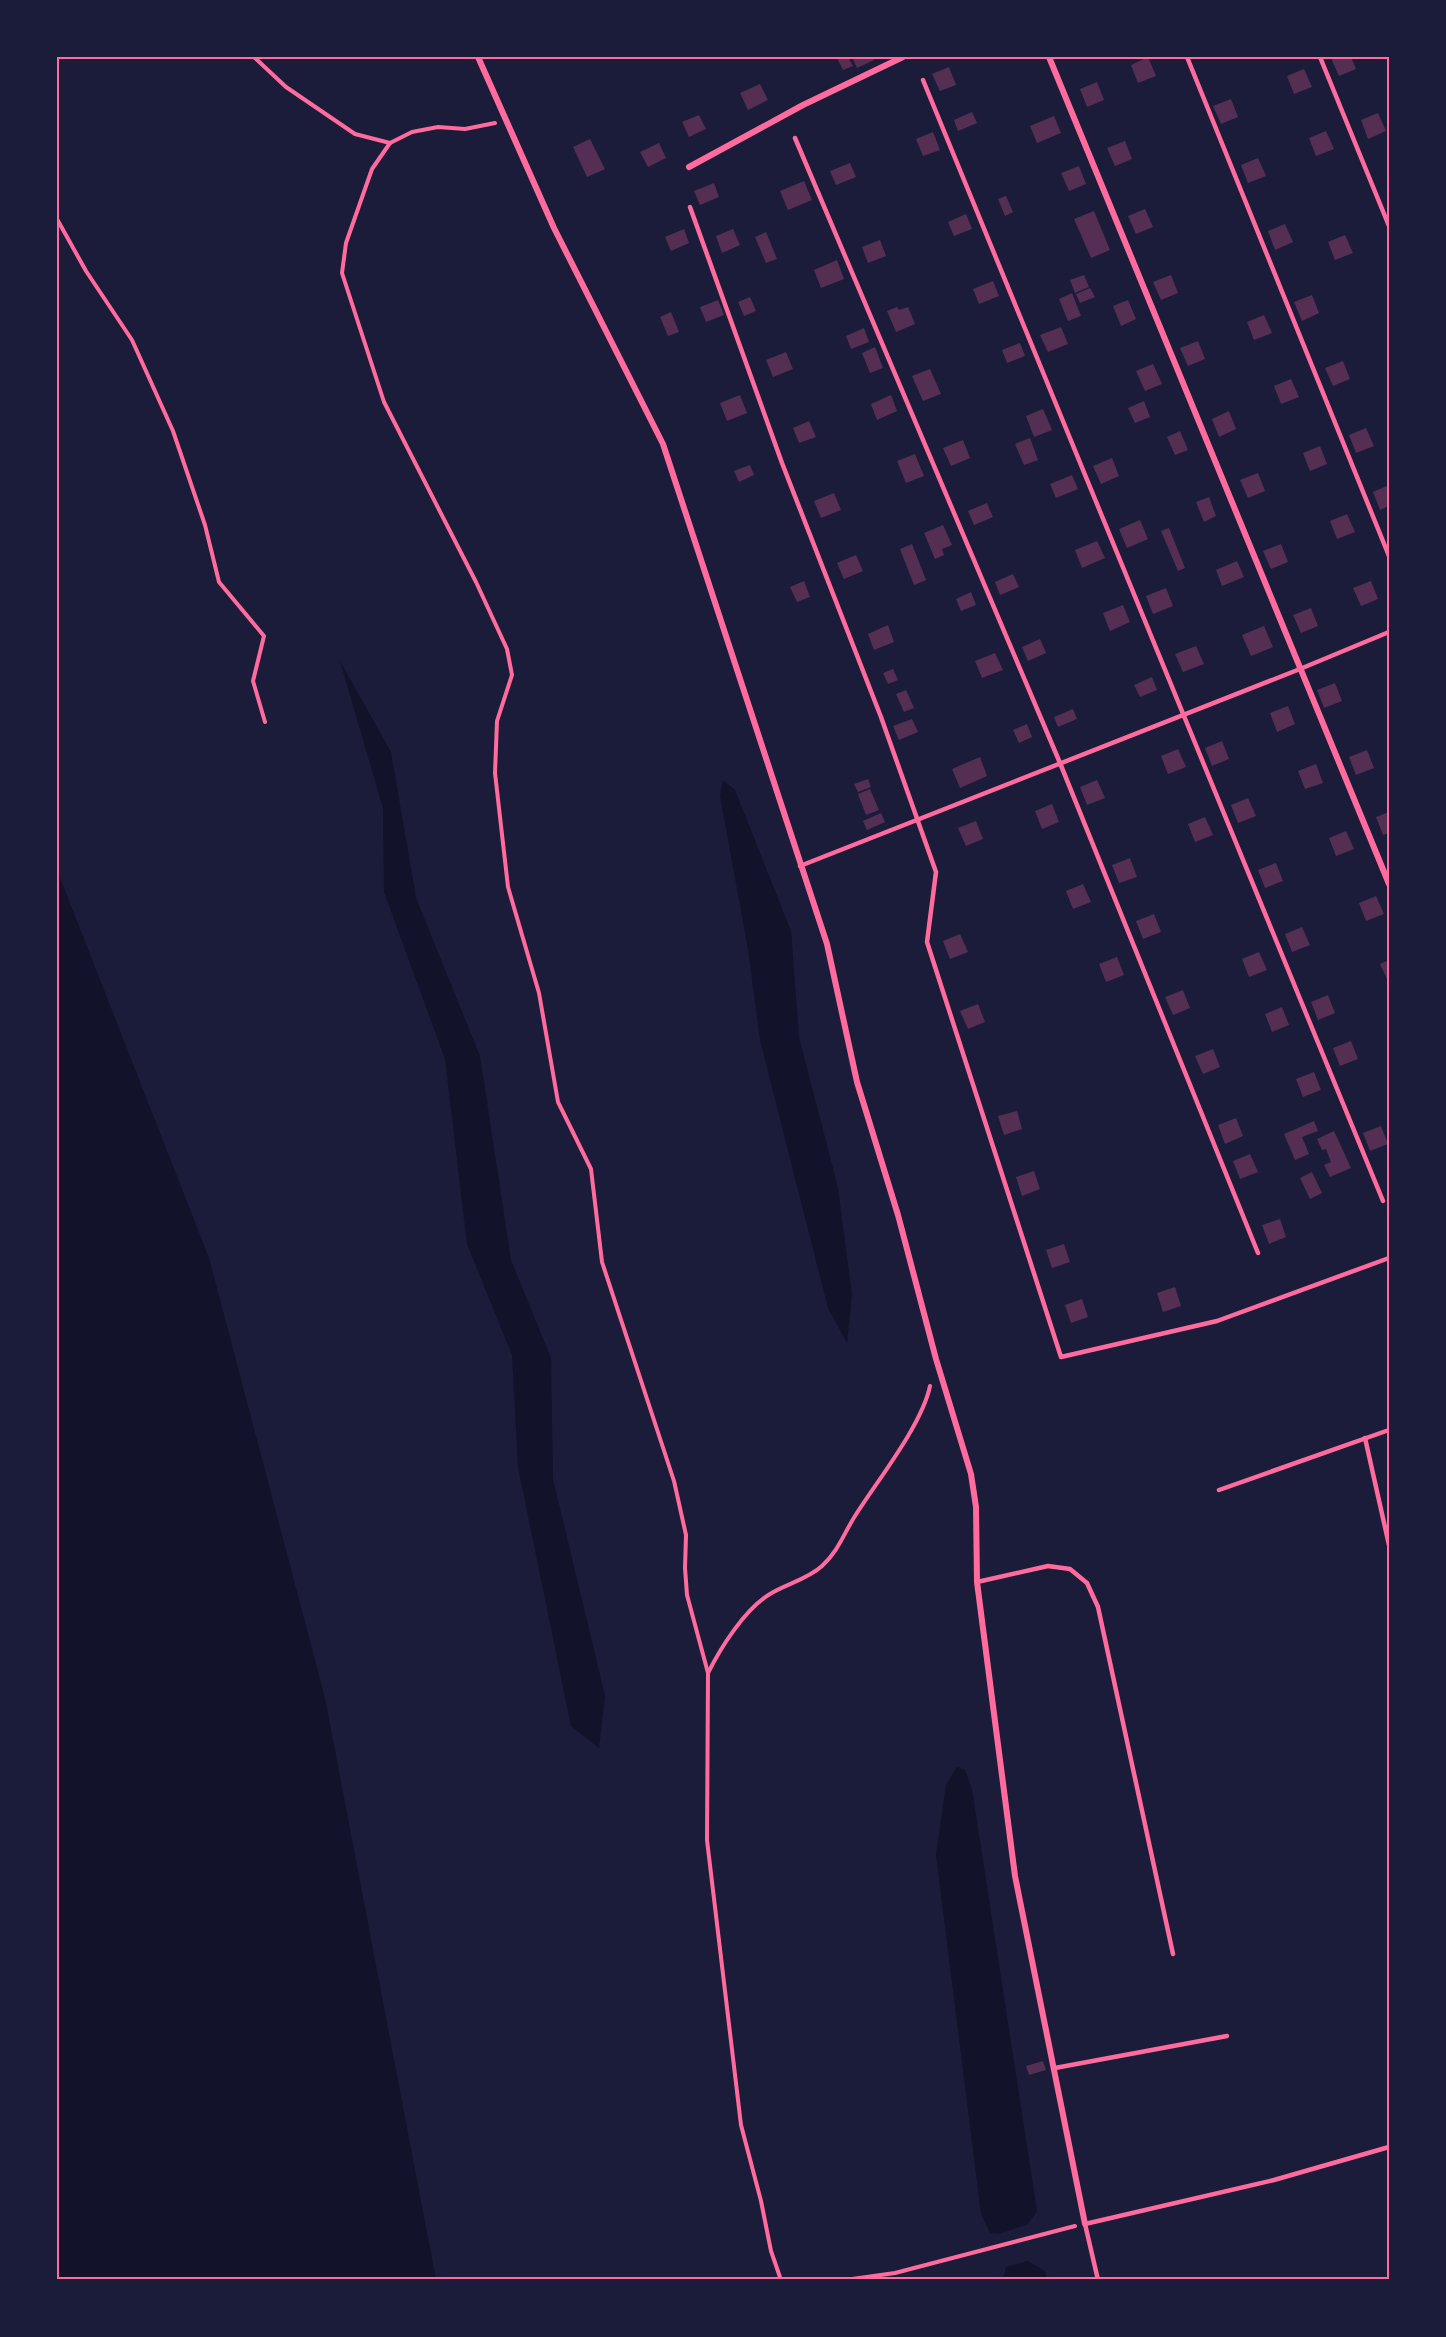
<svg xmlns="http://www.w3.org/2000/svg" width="1446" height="2337" font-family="'PT Sans Narrow',sans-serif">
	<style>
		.water { fill: #12122b }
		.building { fill: #542f53 }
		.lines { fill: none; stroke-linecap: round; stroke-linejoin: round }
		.path { stroke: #ff6b9d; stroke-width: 4 }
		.service { stroke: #ff6b9d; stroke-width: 4.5 }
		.minor { stroke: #ff6b9d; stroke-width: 6 }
		.neatline { fill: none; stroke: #ff6b9d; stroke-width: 2 }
	</style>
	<rect width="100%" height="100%" fill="#1b1b3a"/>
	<!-- water -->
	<g class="water">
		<polygon points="340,661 391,752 416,898 480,1056 511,1260 551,1358 553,1479 605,1696 599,1748 571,1726 518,1467 512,1355 467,1244 445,1059 384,892 383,808"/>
		<polygon points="723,780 735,790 791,931 799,1037 838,1188 852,1295 847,1343 828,1308 760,1040 748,949 720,796"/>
		<polygon points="57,870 209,1258 325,1698 436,2280 57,2280"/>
		<polygon points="957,1767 965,1770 972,1789 1037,2211 1028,2224 999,2234 990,2233 981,2214 936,1855 946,1785"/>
		<polygon points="1028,2261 1045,2271 1047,2280 1003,2280 1006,2267"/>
	</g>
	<!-- building -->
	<g class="building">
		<polygon points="848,57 853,66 843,70 837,58"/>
		<polygon points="852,57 873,57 874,60 857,68"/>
		<polygon points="1148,57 1156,76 1138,83 1131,65"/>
		<polygon points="1334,57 1351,57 1356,69 1339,76 1331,58"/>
		<polygon points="949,67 956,85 940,91 932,74"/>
		<polygon points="1304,69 1312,87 1294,94 1287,76"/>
		<polygon points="1097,82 1104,100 1087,107 1080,89"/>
		<polygon points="760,84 768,100 748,110 740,93"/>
		<polygon points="1231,99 1238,117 1221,124 1213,106"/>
		<polygon points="972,112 977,123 958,131 954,120"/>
		<polygon points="1378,113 1386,131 1368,139 1361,120"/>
		<polygon points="699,115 706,129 689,137 682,122"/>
		<polygon points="1054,116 1061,133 1037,143 1030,126"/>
		<polygon points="1326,131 1334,149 1316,156 1309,138"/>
		<polygon points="933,132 940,150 923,156 916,139"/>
		<polygon points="590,139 605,169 587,177 573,147"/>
		<polygon points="1125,141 1132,159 1115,166 1107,148"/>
		<polygon points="659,143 666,158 648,167 640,152"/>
		<polygon points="1258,158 1266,176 1248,183 1241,165"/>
		<polygon points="850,163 856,177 836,185 830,171"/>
		<polygon points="1079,166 1086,184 1069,191 1061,173"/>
		<polygon points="804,181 812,200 788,210 780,191"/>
		<polygon points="714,183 719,197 700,205 694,191"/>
		<polygon points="1006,196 1013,212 1005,216 998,199"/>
		<polygon points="1145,209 1153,227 1136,234 1128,216"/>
		<polygon points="1094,211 1110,250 1091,258 1074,219"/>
		<polygon points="966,214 972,229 954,236 948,222"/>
		<polygon points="1285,224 1293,242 1275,250 1268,231"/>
		<polygon points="684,229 689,243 671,251 665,237"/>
		<polygon points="733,229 740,245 722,253 716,236"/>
		<polygon points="766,232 777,259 766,263 755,237"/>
		<polygon points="1345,235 1353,253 1335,260 1328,242"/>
		<polygon points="880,240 886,256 868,263 862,247"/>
		<polygon points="837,260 844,279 821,288 814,270"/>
		<polygon points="1084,275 1089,287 1075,293 1070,280"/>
		<polygon points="1171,275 1178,293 1161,300 1153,282"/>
		<polygon points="993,281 999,296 979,304 973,289"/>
		<polygon points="1090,288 1095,297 1080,303 1076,294"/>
		<polygon points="1072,293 1081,316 1068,321 1059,299"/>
		<polygon points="1312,295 1319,313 1302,321 1294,302"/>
		<polygon points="750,297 756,311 744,316 738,302"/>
		<polygon points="718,300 724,315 706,322 700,307"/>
		<polygon points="1128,300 1136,319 1121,326 1113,306"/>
		<polygon points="897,307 899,310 908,307 915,324 896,332 887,311"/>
		<polygon points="671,312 679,332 668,336 660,317"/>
		<polygon points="1264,315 1272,333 1254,340 1247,322"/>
		<polygon points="1061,327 1068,344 1048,352 1040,335"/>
		<polygon points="864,328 869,342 851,349 846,336"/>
		<polygon points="1198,341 1205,359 1188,366 1180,348"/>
		<polygon points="1020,343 1025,356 1007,363 1002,350"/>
		<polygon points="875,347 883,368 870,373 862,353"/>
		<polygon points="786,352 793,369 773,377 766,360"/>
		<polygon points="1343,361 1350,379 1333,386 1325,368"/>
		<polygon points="1153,364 1162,384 1145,391 1136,371"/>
		<polygon points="930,369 941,394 923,401 912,376"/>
		<polygon points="1291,379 1299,397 1281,404 1274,386"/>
		<polygon points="740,395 747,413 727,421 720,403"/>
		<polygon points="891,395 897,411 877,420 871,404"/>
		<polygon points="1144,401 1150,417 1135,423 1128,408"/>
		<polygon points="1043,409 1052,430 1034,437 1026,416"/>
		<polygon points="1229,411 1236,429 1219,437 1212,419"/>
		<polygon points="809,421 816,437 799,443 793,428"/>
		<polygon points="1366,428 1374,446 1356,453 1349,435"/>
		<polygon points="1180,431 1188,450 1175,455 1167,437"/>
		<polygon points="1030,438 1038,460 1024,465 1015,444"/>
		<polygon points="963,440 970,458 951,466 943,448"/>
		<polygon points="1320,446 1327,464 1310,471 1303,453"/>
		<polygon points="915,454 924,476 906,483 897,461"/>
		<polygon points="1112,458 1119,476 1101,484 1093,466"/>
		<polygon points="750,465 754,475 739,482 734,471"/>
		<polygon points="1258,473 1265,491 1248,498 1240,480"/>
		<polygon points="1072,475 1078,489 1056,498 1050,484"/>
		<polygon points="1389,485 1389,506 1380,510 1373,492"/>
		<polygon points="834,493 841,510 821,518 814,501"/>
		<polygon points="1209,497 1216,516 1204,522 1196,502"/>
		<polygon points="987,503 993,517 974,525 968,511"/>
		<polygon points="1347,514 1355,532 1337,539 1330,521"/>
		<polygon points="1140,520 1148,539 1127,548 1119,529"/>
		<polygon points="943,525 952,545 942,549 944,555 935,559 924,533"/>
		<polygon points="1169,528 1185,568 1178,571 1161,531"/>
		<polygon points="1097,541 1105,558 1082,568 1075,550"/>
		<polygon points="912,544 926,580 914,585 900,549"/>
		<polygon points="1281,544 1288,562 1271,569 1263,551"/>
		<polygon points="856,555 863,571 844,579 837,563"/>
		<polygon points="1237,561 1244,577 1222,586 1216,570"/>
		<polygon points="1013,574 1019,587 1000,595 995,582"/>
		<polygon points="804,581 810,597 797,602 790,587"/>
		<polygon points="1371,581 1378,599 1361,606 1353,588"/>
		<polygon points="1166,588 1173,606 1153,614 1146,596"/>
		<polygon points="971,592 976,605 961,611 956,599"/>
		<polygon points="1123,605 1130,622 1110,631 1103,613"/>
		<polygon points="1311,608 1318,626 1301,633 1293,615"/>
		<polygon points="888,625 894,642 874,650 868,634"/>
		<polygon points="1264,626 1273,647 1251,656 1242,635"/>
		<polygon points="1040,639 1046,653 1028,661 1022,647"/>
		<polygon points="1196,646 1204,664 1183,672 1175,654"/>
		<polygon points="995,653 1003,670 982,678 975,661"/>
		<polygon points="893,669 898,680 888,684 883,673"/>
		<polygon points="1152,677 1157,690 1140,697 1134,685"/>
		<polygon points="1335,683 1342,701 1324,708 1317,690"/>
		<polygon points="906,690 914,708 904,712 896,694"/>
		<polygon points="1288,706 1295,724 1277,732 1270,713"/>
		<polygon points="1073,709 1077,719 1058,727 1054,717"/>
		<polygon points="912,719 918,732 899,740 893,726"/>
		<polygon points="1027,724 1032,737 1019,743 1013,730"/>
		<polygon points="1222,741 1229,759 1212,766 1205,748"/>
		<polygon points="1178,749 1186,767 1168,774 1161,756"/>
		<polygon points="1367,750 1374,768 1356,775 1349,757"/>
		<polygon points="980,757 987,776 960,788 952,769"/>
		<polygon points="1316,764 1323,783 1305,789 1298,771"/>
		<polygon points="868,779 871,787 858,792 854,784"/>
		<polygon points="1097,780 1105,798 1087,805 1080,787"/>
		<polygon points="870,789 879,810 866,815 858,794"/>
		<polygon points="1248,798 1256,816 1238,823 1231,805"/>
		<polygon points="1052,804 1059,822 1042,829 1035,811"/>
		<polygon points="1389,812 1389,833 1383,835 1376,817"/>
		<polygon points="881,813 885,822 867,830 863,821"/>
		<polygon points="1205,817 1213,835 1195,842 1188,824"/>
		<polygon points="976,821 983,839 966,846 958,828"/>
		<polygon points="1346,831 1354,849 1336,856 1329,838"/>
		<polygon points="1130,858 1137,877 1119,883 1112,865"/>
		<polygon points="1276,863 1283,881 1265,888 1258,870"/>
		<polygon points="1083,884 1091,902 1073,909 1066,891"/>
		<polygon points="1376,896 1384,914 1366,921 1359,903"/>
		<polygon points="1154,914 1161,932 1143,939 1136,921"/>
		<polygon points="1302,927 1310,945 1292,952 1285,934"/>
		<polygon points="960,934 968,952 950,959 943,941"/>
		<polygon points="1259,952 1267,970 1249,977 1242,959"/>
		<polygon points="1117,957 1124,975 1106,982 1099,964"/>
		<polygon points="1389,960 1389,983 1380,964"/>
		<polygon points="1183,990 1190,1008 1173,1015 1165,997"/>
		<polygon points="1328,995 1335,1013 1318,1020 1311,1002"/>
		<polygon points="978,1004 985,1022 968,1029 960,1011"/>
		<polygon points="1282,1007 1289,1025 1272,1032 1265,1014"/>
		<polygon points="1351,1041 1358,1059 1340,1066 1333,1048"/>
		<polygon points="1213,1049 1220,1067 1203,1074 1195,1056"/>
		<polygon points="1314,1072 1321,1090 1303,1097 1296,1079"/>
		<polygon points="1017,1111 1022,1129 1004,1135 998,1116"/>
		<polygon points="1236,1118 1243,1136 1225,1144 1218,1125"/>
		<polygon points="1314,1121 1318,1131 1302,1137 1309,1154 1295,1160 1284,1134"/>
		<polygon points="1381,1126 1388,1144 1370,1151 1363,1133"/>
		<polygon points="1334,1131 1351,1168 1330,1177 1324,1165 1331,1162 1326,1149 1322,1150 1317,1139"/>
		<polygon points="1250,1154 1258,1172 1240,1179 1233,1161"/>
		<polygon points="1034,1171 1040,1189 1022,1196 1016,1177"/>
		<polygon points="1312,1172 1322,1193 1310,1199 1300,1178"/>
		<polygon points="1280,1219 1286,1237 1269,1244 1262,1225"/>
		<polygon points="1064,1244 1070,1262 1052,1268 1046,1250"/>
		<polygon points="1175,1287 1181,1306 1163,1312 1157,1293"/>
		<polygon points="1082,1299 1088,1317 1071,1323 1065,1305"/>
		<polygon points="1043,2061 1046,2070 1029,2075 1026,2066"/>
	</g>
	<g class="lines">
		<!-- path -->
		<g class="path">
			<polyline points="254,57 286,87 355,134 390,143"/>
			<polyline points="495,123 465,129 438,127 412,132 390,143 372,169 346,243 342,273 384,402 476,582 507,649 512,675 497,721 495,773 508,887 539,993 558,1102 591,1169 602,1262 674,1481 686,1535 685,1568 687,1595 708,1673 707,1840 741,2125 761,2201 771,2251 781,2280"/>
			<polyline points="57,219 86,271 132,340 173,431 205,525 219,582 264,636 253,681 265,722"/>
			<path d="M708 1673C721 1647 745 1609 770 1594 786 1584 808 1579 822 1566 839 1550 843 1535 855 1516 877 1481 922 1425 930 1386"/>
			<polyline points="845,2280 895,2273 1075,2226"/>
		</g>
		<!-- service -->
		<g class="service">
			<polyline points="1187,57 1389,556"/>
			<polyline points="1320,57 1389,226"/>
			<polyline points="923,80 1383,1201"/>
			<polyline points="795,138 1060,763 1258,1253"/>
			<polyline points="690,207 782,463 881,717 936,872 927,942 1061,1357 1217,1321 1389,1258"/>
			<polyline points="800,866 1300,669 1389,632"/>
			<polyline points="1365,1438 1389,1545"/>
			<polyline points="1219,1490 1389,1430"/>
			<polyline points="977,1582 1048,1566 1070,1569 1087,1583 1098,1607 1173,1954"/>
			<polyline points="1055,2068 1227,2036"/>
			<polyline points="1098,2280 1085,2224 1274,2180 1389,2147"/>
		</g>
		<!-- minor -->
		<g class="minor">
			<polyline points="478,57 554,228 663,444 827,944 857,1082 898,1215 936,1359 971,1474 976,1507 977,1582 1015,1876 1085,2224"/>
			<polyline points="1049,57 1389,884"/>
			<polyline points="689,167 803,105 903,57"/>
		</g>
	</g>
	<!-- border -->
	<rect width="1446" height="2337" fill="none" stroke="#1b1b3a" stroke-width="117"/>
	<rect x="58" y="58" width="1330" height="2220" class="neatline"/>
</svg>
